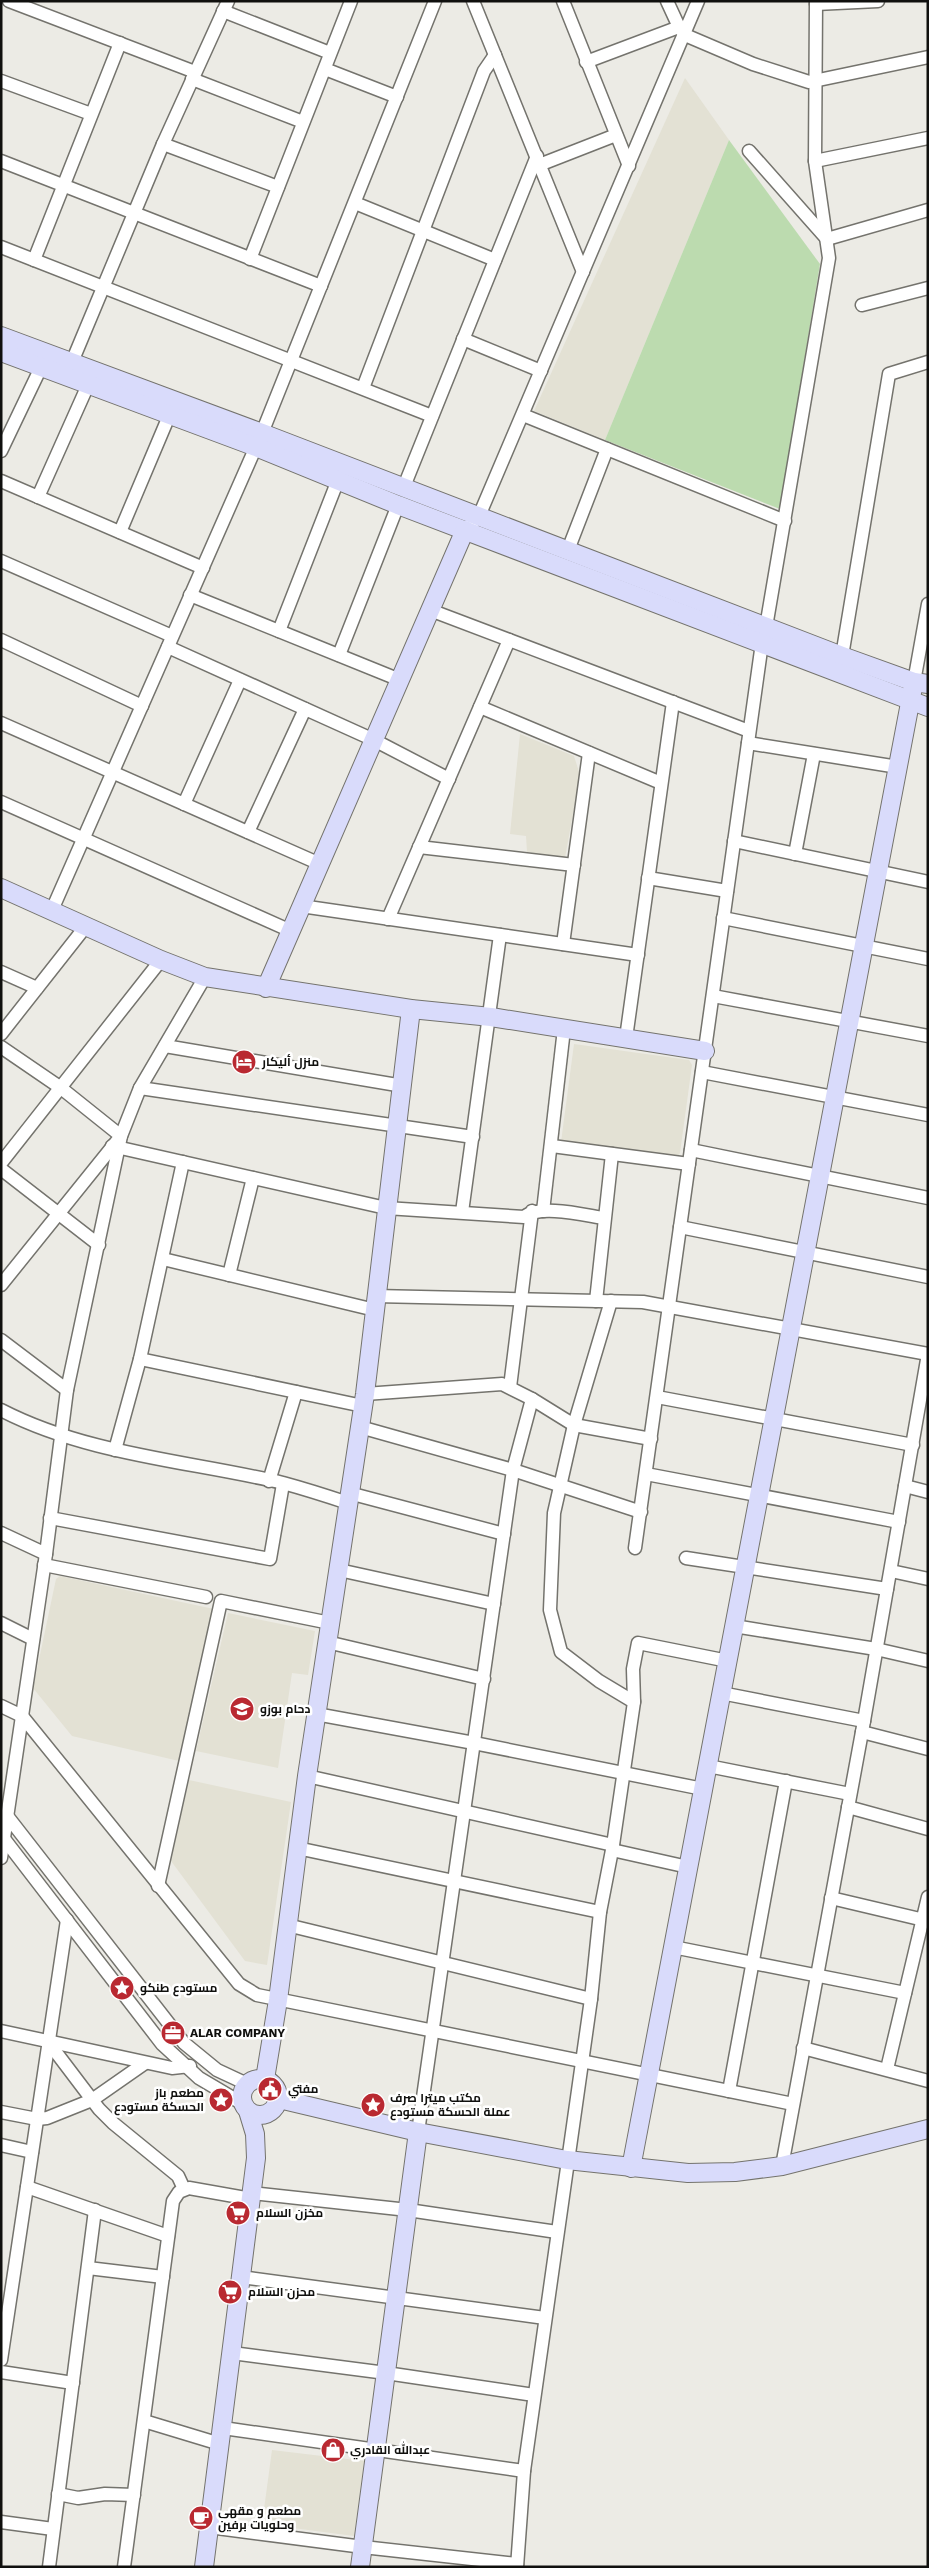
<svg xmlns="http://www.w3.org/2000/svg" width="929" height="2568" font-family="'Work Sans',Cairo,sans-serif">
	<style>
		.built { fill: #e3e1d4 }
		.green { fill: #bcdbaf }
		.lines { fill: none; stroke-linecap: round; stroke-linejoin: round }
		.street-casing { stroke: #74736d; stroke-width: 15 }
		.secondary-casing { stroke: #74736d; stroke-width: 20 }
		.street { stroke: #fff; stroke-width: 12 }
		.secondary { stroke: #d9dbfb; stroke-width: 18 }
		.labels { text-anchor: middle; stroke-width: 5; stroke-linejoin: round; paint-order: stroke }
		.poi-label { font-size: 12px; font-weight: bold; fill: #10100e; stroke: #fff; text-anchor: start }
	</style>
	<rect width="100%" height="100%" fill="#ecebe5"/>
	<!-- built -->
	<g class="built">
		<polygon points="685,78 729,140 605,440 534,411"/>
		<polygon points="520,734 574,756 580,775 565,858 527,852 526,836 510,834"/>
		<polygon points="574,1044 689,1060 692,1065 680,1153 677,1158 561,1142"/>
		<polygon points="60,1576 214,1609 179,1761 72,1736 33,1688 56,1579"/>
		<polygon points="228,1613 315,1631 308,1675 292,1673 278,1768 196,1751"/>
		<polygon points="189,1780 291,1802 267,1965 245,1961 171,1861"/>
		<polygon points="272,2450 364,2461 354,2536 262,2524"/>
	</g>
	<!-- green -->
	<polygon class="green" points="729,140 820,264 780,509 605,440"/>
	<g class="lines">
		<defs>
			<g id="street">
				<polyline points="9,1 195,72"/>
				<polyline points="473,1 583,272"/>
				<polyline points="563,1 629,166"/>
				<polyline points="667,1 679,27 685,35 753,64 809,82 928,57"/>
				<polyline points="816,4 878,1"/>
				<polyline points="223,11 330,53"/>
				<polyline points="586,62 679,27"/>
				<polyline points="325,69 397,97"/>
				<polyline points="192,79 303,122"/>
				<polyline points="1,81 91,114"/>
				<polyline points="163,144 278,187"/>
				<polyline points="749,151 827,239"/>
				<polyline points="1,161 321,286"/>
				<polyline points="815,161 928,138"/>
				<polyline points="534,167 616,135"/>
				<polyline points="355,203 495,260"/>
				<polyline points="827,239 928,210"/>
				<polyline points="1,247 432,416"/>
				<polyline points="250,259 351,1"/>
				<polyline points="34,260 120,43"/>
				<polyline points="862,305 928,288"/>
				<polyline points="463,339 541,371"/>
				<polyline points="72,362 163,144 228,1"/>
				<polyline points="363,388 484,71 495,55"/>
				<polyline points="523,415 785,521"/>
				<polyline points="1,451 44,361"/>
				<polyline points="1,481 203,568"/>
				<polyline points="403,489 537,156"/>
				<polyline points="38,497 88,385"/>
				<polyline points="465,530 479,516 698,1"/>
				<polyline points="120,532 169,416"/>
				<polyline points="568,550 607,449"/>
				<polyline points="1,561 172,636"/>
				<polyline points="190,595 400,680"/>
				<polyline points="430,610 749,731"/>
				<polyline points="766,627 829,258 815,161 816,1"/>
				<polyline points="279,631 338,480"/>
				<polyline points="1,640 142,706"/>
				<polyline points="168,647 374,740 449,779"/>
				<polyline points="339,655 398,505"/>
				<polyline points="842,656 889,374 928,362"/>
				<polyline points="914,682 928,604"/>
				<polyline points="480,707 661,783"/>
				<polyline points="1,723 320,864"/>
				<polyline points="748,743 898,767"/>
				<polyline points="1,802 291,931"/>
				<polyline points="184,804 240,680"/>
				<polyline points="248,832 305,709"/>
				<polyline points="734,841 928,882"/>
				<polyline points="419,847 574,865"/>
				<polyline points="795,854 814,754"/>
				<polyline points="648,878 727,891"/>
				<polyline points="301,906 638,955"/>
				<polyline points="52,910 262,433 435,1"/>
				<polyline points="723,918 928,959"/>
				<polyline points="388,919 509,640"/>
				<polyline points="563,944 589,753"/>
				<polyline points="1,972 37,988"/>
				<polyline points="713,996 928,1036"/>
				<polyline points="1,1034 86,926"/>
				<polyline points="626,1038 673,702"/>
				<polyline points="165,1046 403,1086"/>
				<polyline points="1,1047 61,1088 121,1136 1,1285"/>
				<polyline points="702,1072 928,1115"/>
				<polyline points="140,1088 473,1137"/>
				<path d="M112 1146 386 1208 524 1217C540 1204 584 1215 604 1218"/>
				<polyline points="552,1146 689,1164"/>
				<polyline points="691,1150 928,1198"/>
				<polyline points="1,1163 161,960"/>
				<polyline points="1,1169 99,1245"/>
				<polyline points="543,1211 564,1029"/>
				<polyline points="462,1212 500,935"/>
				<polyline points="680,1227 928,1277"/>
				<polyline points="163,1259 375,1310"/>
				<polyline points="229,1275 253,1178"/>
				<polyline points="375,1296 643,1302 928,1354"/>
				<polyline points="596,1301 612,1154"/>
				<polyline points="1,1340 67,1390"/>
				<polyline points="140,1359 363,1406"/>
				<polyline points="510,1387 532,1211"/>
				<polyline points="365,1394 502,1384 532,1399 574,1425 651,1439"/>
				<polyline points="657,1397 913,1445"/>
				<path d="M1 1410C88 1455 190 1461 283 1483 305 1489 327 1496 348 1503"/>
				<polyline points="360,1427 513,1470 641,1512"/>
				<polyline points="115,1450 140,1359 183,1162"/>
				<polyline points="646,1474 899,1522"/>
				<polyline points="269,1481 296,1392"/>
				<polyline points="905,1486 928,1492"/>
				<polyline points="349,1493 504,1534"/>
				<polyline points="50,1518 270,1559 283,1484"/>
				<polyline points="1,1533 46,1554"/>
				<polyline points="635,1548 762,643"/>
				<polyline points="686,1558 887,1589"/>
				<polyline points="44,1565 206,1597"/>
				<polyline points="339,1570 494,1604"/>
				<polyline points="891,1571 928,1579"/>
				<polyline points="1,1623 33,1639"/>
				<polyline points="734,1626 876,1649 928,1661"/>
				<polyline points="327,1642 484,1679"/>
				<polyline points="721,1693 864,1721"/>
				<polyline points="634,1702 633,1669 638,1643 728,1661"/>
				<polyline points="1,1706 22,1716 239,1984 257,1995 793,2104"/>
				<polyline points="316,1714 474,1743 703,1789"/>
				<polyline points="862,1732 928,1749"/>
				<polyline points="708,1766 850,1794"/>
				<polyline points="307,1776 613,1845"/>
				<polyline points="848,1807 928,1829"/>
				<polyline points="8,1817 184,2043 217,2070 247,2084"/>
				<polyline points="5,1840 162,2044 199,2078 243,2104"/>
				<polyline points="297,1848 600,1912"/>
				<polyline points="612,1850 688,1867"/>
				<polyline points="1,1858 46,1554 67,1390 121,1136 140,1088 205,977"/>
				<polyline points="158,1886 221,1601 330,1623"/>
				<polyline points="831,1898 928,1921"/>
				<polyline points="287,1925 591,1999"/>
				<polyline points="673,1947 905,1993"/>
				<polyline points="1,2031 172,2068 190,2066"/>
				<polyline points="49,2043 99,2109 113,2123 178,2176 184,2189"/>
				<polyline points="803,2048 928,2081"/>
				<polyline points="887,2069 928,1897"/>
				<polyline points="729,2091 786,1781"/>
				<polyline points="1,2112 37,2119 47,2118 92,2100 145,2063"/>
				<polyline points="418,2132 513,1470 532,1399"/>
				<polyline points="1,2145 32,2152"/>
				<polyline points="782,2166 864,1721 928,1354"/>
				<polyline points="27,2187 168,2236"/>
				<polyline points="252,2193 408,2210 557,2232"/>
				<polyline points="88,2268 163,2277"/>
				<polyline points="241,2277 545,2318"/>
				<polyline points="232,2353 386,2373 534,2395"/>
				<polyline points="1,2360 67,1920"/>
				<polyline points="1,2372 73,2383"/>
				<polyline points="144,2421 220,2444"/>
				<polyline points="223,2428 524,2471"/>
				<polyline points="58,2494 78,2498 105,2494 134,2495"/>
				<polyline points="1,2522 53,2529"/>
				<polyline points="209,2527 363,2547 517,2564"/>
				<polyline points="49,2567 95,2210"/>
				<polyline points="124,2567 173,2201 179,2192 189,2188 251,2199"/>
				<polyline points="517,2567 524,2471 591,1999 600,1912 613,1845 634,1702 599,1681 561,1652 550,1610 554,1513 574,1425 611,1301"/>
			</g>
			<g id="secondary">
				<polyline points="1,336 262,433 842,656 914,682 928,684"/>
				<polyline points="1,352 256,447 398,505 928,707"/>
				<polyline points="1,888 161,960 205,977 411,1009 491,1017 705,1051"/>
				<polyline points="266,988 465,530"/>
				<circle cx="260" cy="2097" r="18"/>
				<polyline points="265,2079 278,2000 307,1776 365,1394 411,1009"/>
				<polyline points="279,2099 418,2132 567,2160 688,2173 735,2172 782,2166 928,2129"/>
				<polyline points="631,2168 914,682"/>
				<polyline points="204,2567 256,2158 255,2134 248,2111"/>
				<polyline points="360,2567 418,2132"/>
			</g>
		</defs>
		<!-- street casing -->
		<use href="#street" class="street-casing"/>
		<!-- secondary casing -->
		<use href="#secondary" class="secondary-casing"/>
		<!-- street -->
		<use href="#street" class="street"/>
		<!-- secondary -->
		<use href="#secondary" class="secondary"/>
	</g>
	<!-- icons -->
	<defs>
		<symbol id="hotel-disc" viewBox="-11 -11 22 22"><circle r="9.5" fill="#b92931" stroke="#fff"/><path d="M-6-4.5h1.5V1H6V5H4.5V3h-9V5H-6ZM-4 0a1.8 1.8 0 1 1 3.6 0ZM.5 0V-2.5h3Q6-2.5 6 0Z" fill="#fff"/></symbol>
		<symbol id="school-disc" viewBox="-11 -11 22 22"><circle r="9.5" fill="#b92931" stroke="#fff"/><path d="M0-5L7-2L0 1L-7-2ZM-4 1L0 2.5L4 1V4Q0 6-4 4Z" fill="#fff"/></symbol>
		<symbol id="sight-disc" viewBox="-11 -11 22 22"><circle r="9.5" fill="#b92931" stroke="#fff"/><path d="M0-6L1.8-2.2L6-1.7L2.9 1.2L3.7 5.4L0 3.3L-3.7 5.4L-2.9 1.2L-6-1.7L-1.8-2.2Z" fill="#fff"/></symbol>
		<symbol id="office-disc" viewBox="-11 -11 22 22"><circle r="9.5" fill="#b92931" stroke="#fff"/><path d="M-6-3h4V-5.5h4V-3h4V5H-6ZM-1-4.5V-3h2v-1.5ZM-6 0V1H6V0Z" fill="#fff"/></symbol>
		<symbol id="civic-disc" viewBox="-11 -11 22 22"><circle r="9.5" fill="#b92931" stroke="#fff"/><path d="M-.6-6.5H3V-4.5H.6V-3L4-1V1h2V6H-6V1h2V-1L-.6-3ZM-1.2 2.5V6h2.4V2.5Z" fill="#fff"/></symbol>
		<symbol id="supermarket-disc" viewBox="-11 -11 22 22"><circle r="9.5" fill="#b92931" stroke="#fff"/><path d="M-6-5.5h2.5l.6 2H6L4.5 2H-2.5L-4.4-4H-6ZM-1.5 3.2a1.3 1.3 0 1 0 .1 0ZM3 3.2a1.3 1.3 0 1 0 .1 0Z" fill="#fff"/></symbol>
		<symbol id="shop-disc" viewBox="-11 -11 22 22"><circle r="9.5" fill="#b92931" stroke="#fff"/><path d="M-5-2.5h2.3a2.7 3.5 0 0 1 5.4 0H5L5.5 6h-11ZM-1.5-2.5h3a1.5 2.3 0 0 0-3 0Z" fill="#fff"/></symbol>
		<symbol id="cafe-disc" viewBox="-11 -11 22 22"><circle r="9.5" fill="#b92931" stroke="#fff"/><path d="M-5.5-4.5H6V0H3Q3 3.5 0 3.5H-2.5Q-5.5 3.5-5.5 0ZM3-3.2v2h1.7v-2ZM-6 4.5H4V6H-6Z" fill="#fff"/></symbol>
	</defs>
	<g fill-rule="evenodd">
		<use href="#hotel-disc" x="230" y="1048" width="28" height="28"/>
		<use href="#school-disc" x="228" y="1695" width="28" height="28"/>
		<use href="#sight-disc" x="108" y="1974" width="28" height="28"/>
		<use href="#office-disc" x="159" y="2019" width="28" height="28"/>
		<use href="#civic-disc" x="256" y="2075" width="28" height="28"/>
		<use href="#sight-disc" x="207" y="2086" width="28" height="28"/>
		<use href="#sight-disc" x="359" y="2091" width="28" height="28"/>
		<use href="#supermarket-disc" x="224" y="2199" width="28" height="28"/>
		<use href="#supermarket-disc" x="216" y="2278" width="28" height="28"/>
		<use href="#shop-disc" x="319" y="2436" width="28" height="28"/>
		<use href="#cafe-disc" x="187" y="2504" width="28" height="28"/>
	</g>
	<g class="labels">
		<!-- poi labels -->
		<g class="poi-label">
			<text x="262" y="1066">منزل أليكار</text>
			<text x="260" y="1713">دحام بوزو</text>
			<text x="140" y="1992">مستودع طنكو</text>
			<text x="190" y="2037">ALAR COMPANY</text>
			<text x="288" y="2093">مفتي</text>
			<text x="204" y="2097" text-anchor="end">مطعم باز<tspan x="204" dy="14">الحسكة مستودع</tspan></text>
			<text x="390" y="2102">مكتب ميترا صرف<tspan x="390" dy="14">عملة الحسكة مستودع</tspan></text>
			<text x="256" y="2217">مخزن السلام</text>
			<text x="248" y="2296">محزن السلام</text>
			<text x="350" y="2454">عبدالله القادري</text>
			<text x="218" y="2515">مطعم و مقهى<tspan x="218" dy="14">وحلويات برفين</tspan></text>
		</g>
	</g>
	<!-- border -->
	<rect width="929" height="2568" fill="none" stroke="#10100e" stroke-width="5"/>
</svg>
